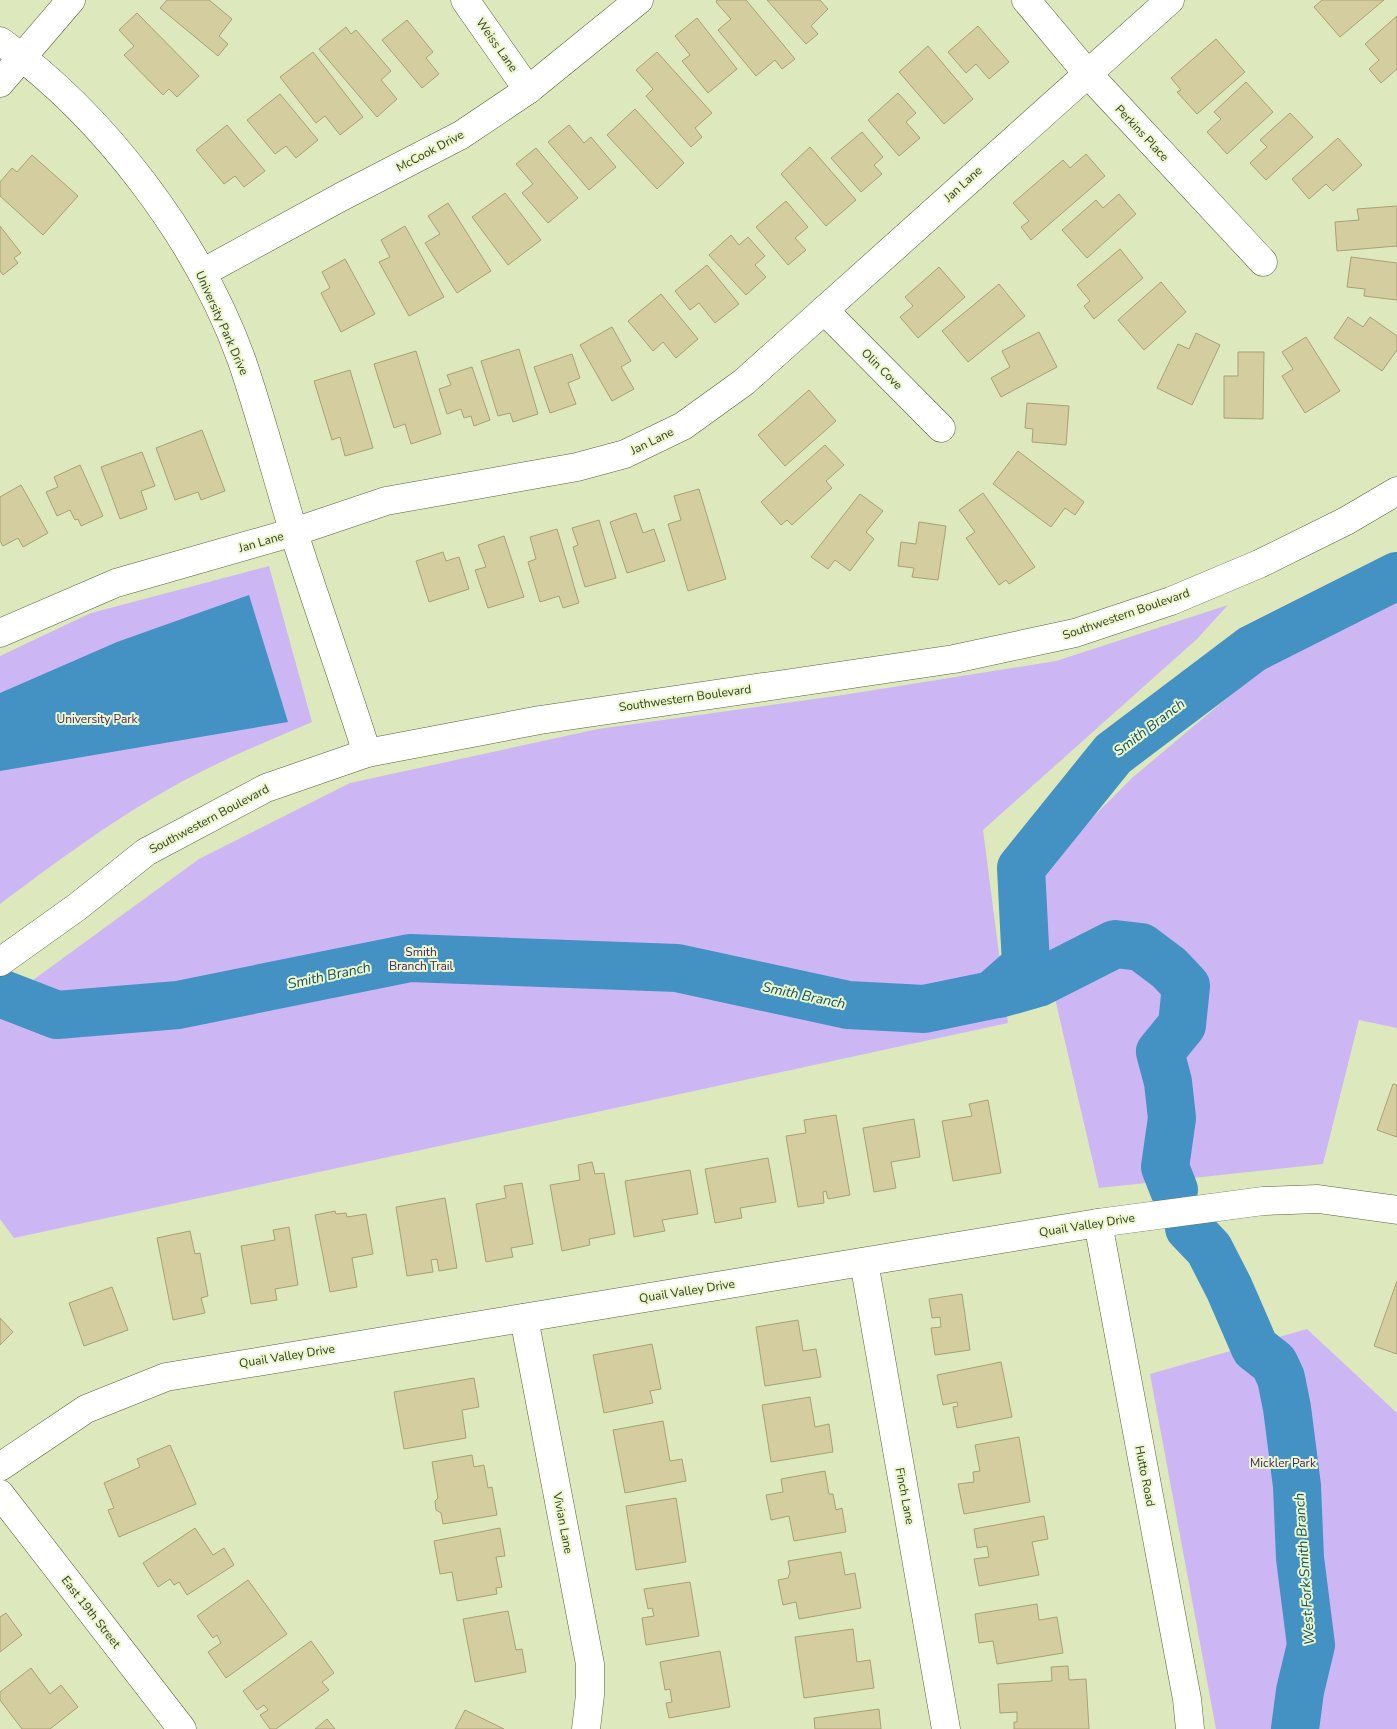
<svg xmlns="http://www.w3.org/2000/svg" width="1397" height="1729" font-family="'Nunito Sans',sans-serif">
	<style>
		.green { fill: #ccb7f4 }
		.water { fill: #4491c3 }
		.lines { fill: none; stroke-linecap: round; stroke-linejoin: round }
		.river { stroke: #4491c3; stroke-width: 48 }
		.building { fill: #d4cda0; stroke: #a7a175 }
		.minor-casing { stroke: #576139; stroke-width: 29 }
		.minor { stroke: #fff; stroke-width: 28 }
		.labels { text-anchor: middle; stroke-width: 4; stroke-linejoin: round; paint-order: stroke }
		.street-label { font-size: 12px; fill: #363b29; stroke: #eaf7c9 }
		.park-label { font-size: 12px; fill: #431b70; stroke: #eaf7c9 }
		.water-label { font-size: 14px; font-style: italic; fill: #114c6f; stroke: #eaf7c9 }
	</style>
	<rect width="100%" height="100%" fill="#dde9bc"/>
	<!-- green -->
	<g class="green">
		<polygon points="1397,559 1397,1028 1359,1020 1323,1164 1099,1188 1030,891 1059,851 1132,778 1327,614"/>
		<path d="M269 566 312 722C263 743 214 763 167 790 110 822 52 865 0 904V656L91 613Z"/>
		<polygon points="1228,605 1197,639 983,830 1008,1023 14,1238 0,1219 0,1004 199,859 350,783 598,729 843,695 1056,661"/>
		<polygon points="1307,1329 1397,1413 1397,1729 1216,1729 1150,1374"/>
	</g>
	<!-- water -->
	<polygon class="water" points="249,595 288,722 0,771 0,693 117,642"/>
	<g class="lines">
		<!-- river -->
		<g class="river">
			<polyline points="0,993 57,1015 178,1005 410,958 677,968 848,1005 924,1009 992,995 1026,965 1021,868 1113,754 1252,649 1397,576"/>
			<polyline points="999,994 1038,983 1115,944 1141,947 1169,968 1186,986 1182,1025 1160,1052 1168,1082 1172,1118 1165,1167 1174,1190"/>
			<polyline points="1189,1228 1209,1249 1229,1288 1255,1348 1274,1363 1281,1378 1287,1408 1297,1486 1300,1558 1311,1645 1300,1691 1295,1729"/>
		</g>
	</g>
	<!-- building -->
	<g class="building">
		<polygon points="167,0 209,0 232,19 219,36 228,44 218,56 160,8"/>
		<polygon points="717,0 746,0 795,59 782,69 775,60 756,76 718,30 731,19 716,2"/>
		<polygon points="767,0 820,0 828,9 811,26 818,34 806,44"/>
		<polygon points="1322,0 1384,0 1340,37 1314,7"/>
		<polygon points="137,13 199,76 177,97 169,89 163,95 124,55 134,46 119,30"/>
		<polygon points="1397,16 1397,69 1381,83 1369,69 1379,60 1365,44"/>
		<polygon points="697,18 737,69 708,93 682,61 690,55 675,36"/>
		<polygon points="407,20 433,52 426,58 439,74 422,88 382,40"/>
		<polygon points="978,26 1009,62 989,79 976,64 966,73 948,52"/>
		<polygon points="346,27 351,34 356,30 391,71 381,80 397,99 377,117 319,49"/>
		<polygon points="1216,39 1245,72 1197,114 1177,92 1181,90 1171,78"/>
		<polygon points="928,46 973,99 944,124 899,72"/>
		<polygon points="313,52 363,117 340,135 325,116 316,123 280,77"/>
		<polygon points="657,52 712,113 695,128 702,137 691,147 646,96 653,89 636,70"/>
		<polygon points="1246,82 1273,112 1227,154 1207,132 1221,119 1214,112"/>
		<polygon points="898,93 916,113 906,122 920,138 899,156 868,120"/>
		<polygon points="280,94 318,140 296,158 286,146 275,154 247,120"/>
		<polygon points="635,109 684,163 657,189 607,135"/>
		<polygon points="1290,113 1313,137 1266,180 1250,163 1267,147 1260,140"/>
		<polygon points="227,125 265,171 244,187 235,176 224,184 196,150"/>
		<polygon points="569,125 584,143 591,137 616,167 589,190 548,142"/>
		<polygon points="862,132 883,157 874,165 882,174 861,192 831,158"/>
		<polygon points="1338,138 1362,165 1333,191 1326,184 1309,199 1292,179"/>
		<polygon points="810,147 856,200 826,226 781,174"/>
		<polygon points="536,148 578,198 548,223 522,193 533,184 516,164"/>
		<polygon points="1086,154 1105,176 1031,240 1021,227 1029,221 1013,203 1063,160 1070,168"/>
		<polygon points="32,155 78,196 43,235 0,196 0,182 12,168 17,172"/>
		<polygon points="505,193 541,240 508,265 472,217"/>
		<polygon points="1119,194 1136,214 1087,258 1062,230 1096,200 1103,208"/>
		<polygon points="786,201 808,227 795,238 806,250 788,265 756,227"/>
		<polygon points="448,203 491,271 457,293 425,243 440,234 428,216"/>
		<polygon points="1397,206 1397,246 1337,251 1335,222 1359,220 1357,209"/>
		<polygon points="0,226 21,253 14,258 18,263 3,275 0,271"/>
		<polygon points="405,226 444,297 409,316 379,262 390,257 381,240"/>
		<polygon points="731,235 739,245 748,237 765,256 755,265 766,277 746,295 709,255"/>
		<polygon points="1120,249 1143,278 1094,319 1084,306 1090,301 1077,285"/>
		<polygon points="1351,257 1397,263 1397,300 1364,296 1365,289 1347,287"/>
		<polygon points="345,259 375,314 341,332 321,293 330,288 322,272"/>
		<polygon points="707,265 739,304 715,323 699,303 690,310 675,291"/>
		<polygon points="939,267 965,297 918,338 900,317 913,306 905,297"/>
		<polygon points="1161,282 1186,312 1144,350 1118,320"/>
		<polygon points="999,284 1025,316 968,362 942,331"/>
		<polygon points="661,294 698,339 676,358 663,342 653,351 628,321"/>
		<polygon points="1348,317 1363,327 1370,317 1397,336 1397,350 1382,371 1334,338"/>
		<polygon points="612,327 631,361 621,367 634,389 612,401 580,345"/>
		<polygon points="1039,332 1057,367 1001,397 991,378 1010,367 1002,351"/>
		<polygon points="1196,333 1220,345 1192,405 1157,388 1178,344 1189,349"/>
		<polygon points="1306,337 1340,391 1305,413 1282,376 1293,369 1282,352"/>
		<polygon points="519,349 538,414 513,422 510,413 498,416 481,361"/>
		<polygon points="416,351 441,434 411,444 405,424 394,428 374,364"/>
		<polygon points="1238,352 1264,352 1263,419 1224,418 1224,376 1238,376"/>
		<polygon points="572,354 580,378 568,383 576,404 550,413 534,367"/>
		<polygon points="472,367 490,420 474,426 471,416 464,418 461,409 447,414 439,389 451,385 447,375"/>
		<polygon points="350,370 373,448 345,456 340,437 332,440 314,381"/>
		<polygon points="809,390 836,421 785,466 758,435"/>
		<polygon points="1027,403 1069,406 1066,445 1032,442 1033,429 1025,428"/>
		<polygon points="202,430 225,491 201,500 198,492 175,500 156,448"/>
		<polygon points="825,445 844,465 826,481 832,488 792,525 787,520 781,525 761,502"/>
		<polygon points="1018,451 1084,502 1075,515 1065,508 1051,527 993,484"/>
		<polygon points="142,452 155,486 141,491 147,509 120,519 101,467"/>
		<polygon points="80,465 103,516 81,526 78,519 75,520 70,510 57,516 46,492 58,487 54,477"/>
		<polygon points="21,485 48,533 23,547 18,538 3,546 0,541 0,497"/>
		<polygon points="699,489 726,579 688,591 668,524 681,520 674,496"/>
		<polygon points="983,493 1035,567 1009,584 1006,580 999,585 966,538 975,532 959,510"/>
		<polygon points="860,494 883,511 866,532 874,539 850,571 835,560 828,569 811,557"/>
		<polygon points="636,513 643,533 654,529 665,561 627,573 610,522"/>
		<polygon points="599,520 616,578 585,587 573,547 578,545 572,528"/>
		<polygon points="919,522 946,526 938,580 912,577 914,568 898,566 901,542 916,544"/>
		<polygon points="557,529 579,603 563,608 559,596 540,602 528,562 536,559 530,537"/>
		<polygon points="504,536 524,597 488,608 475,570 486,567 478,545"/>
		<polygon points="443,552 446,561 459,557 469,589 429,602 416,561"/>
		<polygon points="1393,1084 1397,1085 1397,1137 1377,1130"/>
		<polygon points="988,1100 1001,1173 953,1181 942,1121 972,1116 969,1104"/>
		<polygon points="836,1115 850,1195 828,1199 826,1191 823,1192 824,1203 798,1207 786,1136 806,1133 804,1120"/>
		<polygon points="914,1119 920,1157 891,1162 896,1188 874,1192 863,1128"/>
		<polygon points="768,1158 776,1202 740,1208 742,1218 715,1223 705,1169"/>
		<polygon points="592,1162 595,1174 604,1173 615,1234 589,1239 590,1245 562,1251 550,1185 580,1180 578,1165"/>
		<polygon points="690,1170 698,1214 662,1220 665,1231 634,1237 625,1181"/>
		<polygon points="522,1183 533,1244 511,1248 513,1257 486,1262 476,1204 506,1198 504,1186"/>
		<polygon points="445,1198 457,1268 439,1271 437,1259 431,1260 433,1272 407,1276 396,1207"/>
		<polygon points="335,1211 336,1214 346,1213 347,1217 366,1214 373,1254 352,1258 357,1287 330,1292 315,1215"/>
		<polygon points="289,1227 298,1285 275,1289 277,1300 251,1304 241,1246 275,1240 273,1230"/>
		<polygon points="190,1231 195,1254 200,1253 208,1296 201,1298 205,1313 173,1320 157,1238"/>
		<polygon points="1397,1281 1397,1354 1374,1346"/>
		<polygon points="112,1287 128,1330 84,1346 69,1303"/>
		<polygon points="962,1294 970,1350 935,1355 931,1328 941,1327 940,1317 932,1318 929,1299"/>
		<polygon points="0,1318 13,1332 0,1345"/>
		<polygon points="798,1320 803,1351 816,1349 821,1377 765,1386 756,1327"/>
		<polygon points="652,1344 661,1389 650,1391 653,1403 604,1413 593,1355"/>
		<polygon points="1001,1362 1012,1417 957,1428 953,1407 958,1406 957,1402 943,1405 937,1375"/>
		<polygon points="474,1378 479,1407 462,1410 466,1438 404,1449 394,1392"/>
		<polygon points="810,1397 815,1427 829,1424 833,1452 771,1462 762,1405"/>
		<polygon points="663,1421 670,1461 682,1459 686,1481 625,1493 613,1430"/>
		<polygon points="1019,1437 1030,1502 964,1514 958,1484 974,1482 973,1472 980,1471 975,1445"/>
		<polygon points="170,1445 196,1504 119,1537 108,1510 114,1508 104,1483 140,1467 137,1459"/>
		<polygon points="472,1455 474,1467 484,1465 488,1488 492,1487 497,1515 443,1524 441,1513 436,1510 435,1501 438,1498 432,1462"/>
		<polygon points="825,1471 829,1494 833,1494 836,1510 842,1508 846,1532 794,1541 789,1516 771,1520 766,1495 783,1492 781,1479"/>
		<polygon points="676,1498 686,1562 636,1570 626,1506"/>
		<polygon points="1044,1516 1048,1539 1032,1542 1039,1575 979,1586 974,1559 989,1557 987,1546 977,1548 974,1529"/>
		<polygon points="195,1528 213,1555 224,1548 234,1565 187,1595 179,1582 174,1585 170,1579 158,1587 143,1563"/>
		<polygon points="500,1528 505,1556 496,1557 502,1587 496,1588 497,1594 457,1601 452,1572 440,1574 434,1541"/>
		<polygon points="841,1552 845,1575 855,1573 861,1608 799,1619 796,1602 783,1605 778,1580 788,1578 790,1572 788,1561"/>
		<polygon points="248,1580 287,1634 226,1678 208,1652 221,1643 217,1635 213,1638 197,1616"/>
		<polygon points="690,1582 699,1636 646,1645 642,1618 654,1616 652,1608 648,1609 644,1589"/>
		<polygon points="1037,1604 1039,1620 1057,1617 1063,1653 997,1664 993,1641 979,1643 975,1614"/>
		<polygon points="508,1611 516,1650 522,1649 526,1672 475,1682 463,1619"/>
		<polygon points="6,1613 22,1635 0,1652 0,1617"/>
		<polygon points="853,1629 857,1662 870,1660 874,1688 804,1698 795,1637"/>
		<polygon points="311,1641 334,1673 322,1682 329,1690 276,1729 270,1729 260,1715 268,1710 264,1705 257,1710 243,1691"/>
		<polygon points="720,1651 730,1707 669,1718 666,1703 672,1702 670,1689 665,1690 660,1662"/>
		<polygon points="1068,1666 1069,1680 1086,1679 1089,1729 1014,1729 1014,1722 1017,1722 1017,1712 1000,1713 998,1684 1052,1681 1051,1667"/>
		<polygon points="31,1668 50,1694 61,1685 78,1707 50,1729 22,1729 0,1700 0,1692"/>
		<polygon points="879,1709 881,1729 815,1729 814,1718"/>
		<polygon points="465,1710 504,1729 455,1729"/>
		<polygon points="327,1719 335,1729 315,1729"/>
	</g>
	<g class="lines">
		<defs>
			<g id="minor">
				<polyline points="465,0 528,90"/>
				<polyline points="1026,0 1087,73 1263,262"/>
				<path d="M0 41C104 115 199 241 242 361 261 417 276 474 293 530 317 605 343 678 367 753"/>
				<polyline points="0,83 71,0"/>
				<polyline points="202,273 341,197 461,135 528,90 639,0"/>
				<polyline points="824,310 941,428"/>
				<polyline points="0,633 116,583 294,532 386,501 577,467 625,454 683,426 744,382 1170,0"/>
				<polyline points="0,962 77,907 146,852 266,788 367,753 540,720 954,659 1075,633 1171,601 1259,564 1346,521 1397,491"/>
				<polyline points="1098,1223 1187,1699 1190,1729"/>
				<polyline points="864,1262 946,1729"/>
				<polyline points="524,1318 590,1664 590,1695 586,1729"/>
				<polyline points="0,1467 86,1409 166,1377 1098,1223 1263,1201 1318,1199 1397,1210"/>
				<polyline points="0,1494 182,1729"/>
			</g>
		</defs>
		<!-- minor casing -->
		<use href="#minor" class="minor-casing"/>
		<!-- minor -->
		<use href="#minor" class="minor"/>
	</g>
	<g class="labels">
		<!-- street labels -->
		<g class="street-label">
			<text transform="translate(497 45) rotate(55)" y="4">Weiss Lane</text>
			<text transform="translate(1142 133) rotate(47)" y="4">Perkins Place</text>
			<text transform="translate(430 151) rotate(-28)" y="4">McCook Drive</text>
			<text transform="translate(963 184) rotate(-42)" y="4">Jan Lane</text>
			<text transform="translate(222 323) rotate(66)" y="4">University Park Drive</text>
			<text transform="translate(882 369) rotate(45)" y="4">Olin Cove</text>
			<text transform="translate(652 441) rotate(-26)" y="4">Jan Lane</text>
			<text transform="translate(261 542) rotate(-16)" y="4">Jan Lane</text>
			<text transform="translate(1126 614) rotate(-19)" y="4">Southwestern Boulevard</text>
			<text transform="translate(685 698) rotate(-8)" y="4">Southwestern Boulevard</text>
			<text transform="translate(209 819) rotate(-28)" y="4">Southwestern Boulevard</text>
			<text transform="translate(1087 1225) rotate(-9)" y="4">Quail Valley Drive</text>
			<text transform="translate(687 1291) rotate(-9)" y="4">Quail Valley Drive</text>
			<text transform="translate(287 1356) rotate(-9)" y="4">Quail Valley Drive</text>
			<text transform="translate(1145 1476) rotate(79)" y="4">Hutto Road</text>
			<text transform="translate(905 1496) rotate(79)" y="4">Finch Lane</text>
			<text transform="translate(563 1523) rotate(79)" y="4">Vivian Lane</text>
			<text transform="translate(91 1612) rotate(52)" y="4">East 19th Street</text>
		</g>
		<!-- park labels -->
		<g class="park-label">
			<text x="97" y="723">University Park</text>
			<text x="421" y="956">Smith<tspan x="421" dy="14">Branch Trail</tspan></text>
			<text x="1283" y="1467">Mickler Park</text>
		</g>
		<!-- water labels -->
		<g class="water-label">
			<text transform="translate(1149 727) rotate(-37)" y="5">Smith Branch</text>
			<text transform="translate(329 975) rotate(-12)" y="5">Smith Branch</text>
			<text transform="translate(804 995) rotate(12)" y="5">Smith Branch</text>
			<text transform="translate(1304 1569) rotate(-94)" y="5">West Fork Smith Branch</text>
		</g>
	</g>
</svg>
